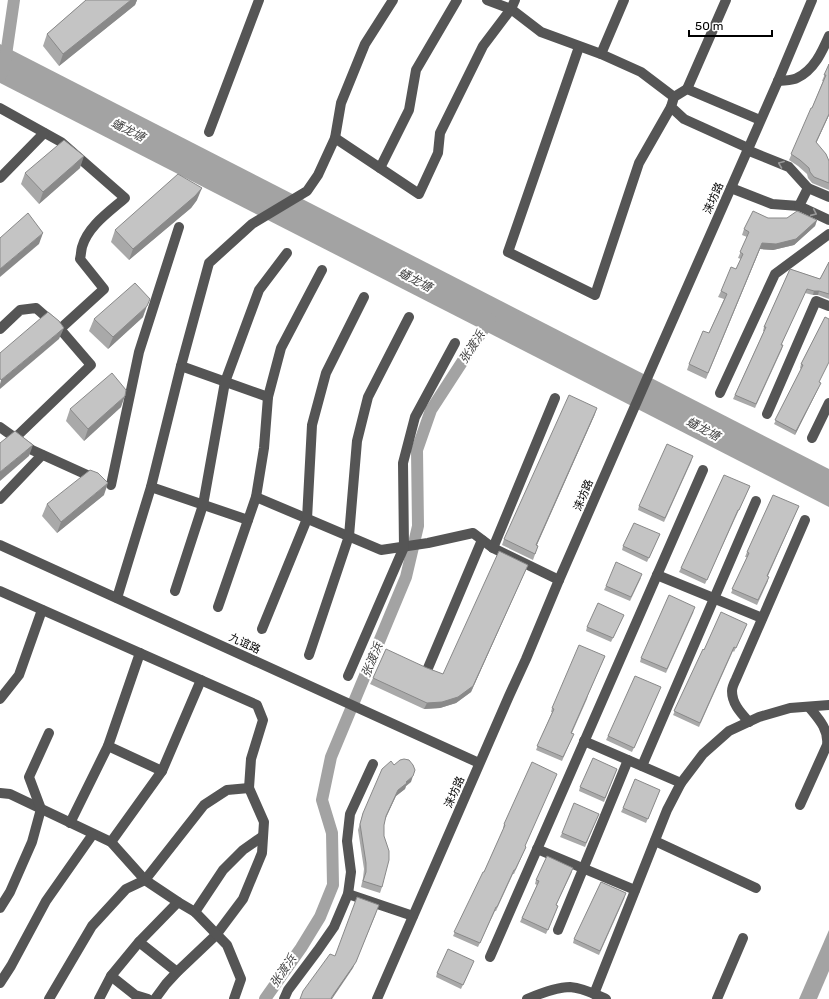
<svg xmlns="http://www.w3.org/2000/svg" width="829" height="999" font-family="Rubik,'Noto Sans SC',sans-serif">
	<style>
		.water { fill: #a3a3a3 }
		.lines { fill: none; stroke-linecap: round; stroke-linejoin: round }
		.canal { stroke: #a3a3a3; stroke-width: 12 }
		.minor { stroke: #555; stroke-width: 10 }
		.wall { fill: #a9a9a9 }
		.shaded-wall { fill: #898989 }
		.building { fill: #c4c4c4; stroke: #898989 }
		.oneway { stroke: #999 }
		.labels { text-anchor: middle; stroke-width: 4; stroke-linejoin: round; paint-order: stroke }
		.street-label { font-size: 11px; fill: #000; stroke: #fff }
		.water-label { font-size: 12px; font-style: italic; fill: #444; stroke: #fff }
	</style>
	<rect width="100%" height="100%" fill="#fff"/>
	<!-- water -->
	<g class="water">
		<polygon points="0,44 829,469 829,507 0,83"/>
		<polygon points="829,930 829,971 817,999 799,999"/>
	</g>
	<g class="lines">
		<!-- canal -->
		<g class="canal">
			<polyline points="0,76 4,69 14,0"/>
			<polyline points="265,999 301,948 320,917 333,885 332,833 322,800 331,757 406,577 418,526 417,450 431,410 490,319"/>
		</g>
		<!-- minor -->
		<g class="minor">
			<polyline points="487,0 511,9 541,32 601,54 641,72 674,97"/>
			<polyline points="579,47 508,252 595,295 639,163 671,107"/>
			<polyline points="601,54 624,0"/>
			<path d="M778 81C784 80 792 81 797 78 814 70 822 52 829 36"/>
			<polyline points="687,89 726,0"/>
			<path d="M0 108 61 142 125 198C109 212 88 226 82 247 81 251 81 255 80 259L104 289 60 329 36 308 20 310 0 329"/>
			<polyline points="209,132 259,0"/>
			<polyline points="335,138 419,194 438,153 440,133 483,46 511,9 515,0"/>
			<polyline points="748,148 684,119 671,107 674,97 687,89 760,120"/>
			<polyline points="747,150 789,167 808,188 829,197"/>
			<polyline points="380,168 409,110 416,70 457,0"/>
			<polyline points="0,178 44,133"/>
			<polyline points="731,188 772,204 799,206 829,220"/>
			<polyline points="799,206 808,188"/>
			<polyline points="181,366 268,397"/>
			<polyline points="720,393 775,274 829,234"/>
			<polyline points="767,414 816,301 829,306"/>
			<polyline points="0,427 32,450 96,479"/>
			<polyline points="15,438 91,365 60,329"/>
			<polyline points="812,438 829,403"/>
			<polyline points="111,485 139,352 179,227"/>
			<polyline points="151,487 248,520"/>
			<polyline points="256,497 381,550 428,543 473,533 493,548 559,580"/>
			<polyline points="0,499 42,455"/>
			<polyline points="0,545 479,763"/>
			<polyline points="493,548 555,398"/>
			<polyline points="657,575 762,618"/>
			<polyline points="0,591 257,705 263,720 251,759 249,788 264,822 262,853 243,899 216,935 177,972 166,984 155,999"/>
			<polyline points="175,591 203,505 225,382 259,290 287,253"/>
			<polyline points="117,598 151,487 181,366 209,263 252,224 307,191 318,175 335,138 341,103 365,44 393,0"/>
			<polyline points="218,607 256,497 264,448 268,397 281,348 322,270"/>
			<polyline points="262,629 307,519 312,425 326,373 364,297"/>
			<polyline points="309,655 349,536 357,441 368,397 409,317"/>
			<polyline points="428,668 482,540"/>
			<polyline points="348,676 404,547 403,463 415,417 455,343"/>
			<polyline points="0,699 19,675 42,610"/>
			<path d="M749 722C741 713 732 704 732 691 732 687 734 683 736 679L805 520"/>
			<polyline points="584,741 681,783"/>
			<polyline points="108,746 162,771"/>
			<polyline points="642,766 756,501"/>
			<polyline points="0,793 10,794 111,842 145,880 178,902 195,912 227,945 241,979 234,999"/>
			<path d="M800 805 827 745C829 729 818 718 809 707"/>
			<polyline points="70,823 108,746 140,653"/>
			<polyline points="655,841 756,888"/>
			<polyline points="111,842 162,771 201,680"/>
			<polyline points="537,849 635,890"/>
			<polyline points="348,894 413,916"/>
			<polyline points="0,908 10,892 32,842 41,809 29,777 49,733"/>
			<polyline points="195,912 223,870 243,850 263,836"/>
			<polyline points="558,930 628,760"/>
			<polyline points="139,942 177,972"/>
			<polyline points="490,957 703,470"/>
			<polyline points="111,976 135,995 148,999"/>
			<polyline points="0,983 11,966 46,901 93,834"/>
			<polyline points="594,994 667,810 681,783 703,754 729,731 759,717 790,708 829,705"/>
			<polyline points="49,999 92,926 126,889 145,880 204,805 227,790 249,788"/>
			<polyline points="99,999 111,976 139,942 178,902"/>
			<polyline points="284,999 288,990 318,950 334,927 348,894 351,872 347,841 350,814 373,764"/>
			<polyline points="377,999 509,696 526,659 559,580 652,367 778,81 812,0"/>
			<path d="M527 999C539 994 556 987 570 987 583 988 595 994 606 999"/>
			<polyline points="717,999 743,938"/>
		</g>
	</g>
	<!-- wall -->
	<g class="wall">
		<polygon points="86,0 137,0 135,5 59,66 43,46 47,34"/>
		<polygon points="829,64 829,115 816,143 829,161 829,190 812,183 808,178 807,174 798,166 789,160 812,108 823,81 822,81"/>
		<polygon points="80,168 39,204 21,184 25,173"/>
		<polygon points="197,200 191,208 129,260 111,242 115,230"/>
		<polygon points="817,220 815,226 794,245 773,250 760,249 706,379 687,370 689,364 709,333 724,299 718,297 721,291 736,269 741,259 738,258 747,237 742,235 744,229"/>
		<polygon points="829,262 829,299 818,295 813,295 805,293 781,345 783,345 782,349 755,408 733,399 764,331 763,331 764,327 790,269 820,279"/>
		<polygon points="143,317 108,349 89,331 94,319"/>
		<polygon points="825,317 819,382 819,387 795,435 774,424 801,369 800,368 801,364"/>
		<polygon points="121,407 84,441 66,421 70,409"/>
		<polygon points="595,414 537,545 538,546 533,560 502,545 504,539"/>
		<polygon points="692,460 664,522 638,510 639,506"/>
		<polygon points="750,486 705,584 679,572 681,568"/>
		<polygon points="104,495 57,533 42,516 47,504"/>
		<polygon points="799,506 768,576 768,581 757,605 731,593 747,557 745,557 747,552"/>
		<polygon points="660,534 647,562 622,550 623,546"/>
		<polygon points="528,565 471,692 456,703 440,708 424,709 370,684 373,678 427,668 443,674"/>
		<polygon points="641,578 630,601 604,590 606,586"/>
		<polygon points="694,611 666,673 640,662 641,658"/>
		<polygon points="622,619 611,642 586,631 587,627"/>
		<polygon points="747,624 734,652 733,651 699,727 673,715 704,650"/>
		<polygon points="605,656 588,695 587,699 572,733 572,738 562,761 536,750 552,712 551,712 552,708"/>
		<polygon points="659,691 632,752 606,740 608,736"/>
		<polygon points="617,769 604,802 579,791 580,787"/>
		<polygon points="411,782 406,786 405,789 396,796 385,818 384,825 382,887 380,893 361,887 363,878 364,869 358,830 363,813"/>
		<polygon points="660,790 646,823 621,812 623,808"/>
		<polygon points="599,814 585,847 560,837 562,833"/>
		<polygon points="504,824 526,847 514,874 513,874 496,911 495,911 478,947 453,936 484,872 504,828 503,828"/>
		<polygon points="572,872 556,905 558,906 546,934 520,922 537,885 535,884 536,880"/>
		<polygon points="625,897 599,955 573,943 574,939"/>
		<polygon points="472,965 461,989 436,977 437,973"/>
	</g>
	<!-- shaded-wall -->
	<g class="shaded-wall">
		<polygon points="131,0 137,0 135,5 59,66 63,54"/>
		<polygon points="829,114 829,115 814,148 816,142"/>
		<polygon points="84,156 80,168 39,204 43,192"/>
		<polygon points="202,188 197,200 191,208 129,260 133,249"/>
		<polygon points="817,220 815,226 794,245 773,250 760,249 706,379 762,243"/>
		<polygon points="43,233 39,244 0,277 0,269"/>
		<polygon points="814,291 819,291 818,295 813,295"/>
		<polygon points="147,306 143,317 108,349 113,337"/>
		<polygon points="64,328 59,339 0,389 0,384 1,380"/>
		<polygon points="821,383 795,435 796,431"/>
		<polygon points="125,396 121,407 84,441 88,429"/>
		<polygon points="597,408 595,414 534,551 536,545"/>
		<polygon points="33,445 29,456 0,481 0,472"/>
		<polygon points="108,483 104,495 57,533 61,522"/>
		<polygon points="528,565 471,692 456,703 440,708 424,709 427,703"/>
		<polygon points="413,776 411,782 406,786 405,789 396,796 384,822 386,816 398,790 406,782"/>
		<polygon points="377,911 353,968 332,999 331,999"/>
	</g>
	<!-- building -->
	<g class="building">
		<polygon points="86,0 131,0 63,54 47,34"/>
		<polygon points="829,64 829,114 816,142 826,154 829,161 829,183 814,177 810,172 809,168 800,160 791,154 811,108 812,108 826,75 824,75"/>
		<polygon points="64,140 84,156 43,192 25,173"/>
		<polygon points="178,174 202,188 195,196 133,249 115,230"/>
		<polygon points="753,211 768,218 787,218 797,211 817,220 796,239 776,244 762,243 708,373 689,364 703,331 709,333 727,294 721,291 731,267 736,269 743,254 740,252 749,232 744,229"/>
		<polygon points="28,213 43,233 0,269 0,238"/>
		<polygon points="829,262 829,294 819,291 814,291 807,289 781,345 783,345 756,404 735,395 766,327 764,327 790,269 820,279"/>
		<polygon points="135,283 150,299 147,306 113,337 94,319"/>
		<polygon points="48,312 59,321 64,328 1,380 0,378 0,353"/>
		<polygon points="825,317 829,319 829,362 819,382 821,383 796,431 775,420 803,365 801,364"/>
		<polygon points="112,373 126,390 125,396 88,429 70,409"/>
		<polygon points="569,395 597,408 536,545 538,546 535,554 504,539"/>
		<polygon points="15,431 33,445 0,472 0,443"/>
		<polygon points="667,444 693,456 665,518 639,506"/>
		<polygon points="90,470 98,473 108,483 61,522 47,504"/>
		<polygon points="724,475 750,486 739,510 738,510 707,580 681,568"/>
		<polygon points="773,495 799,506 767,576 769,577 758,600 732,589 749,553 747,552"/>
		<polygon points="634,523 660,534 649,558 623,546"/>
		<polygon points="499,551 528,565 473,686 458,697 442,702 427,703 373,678 386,649 427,668 443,674"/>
		<polygon points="616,562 642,574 631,597 606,586"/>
		<polygon points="669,595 695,607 667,669 641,658"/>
		<polygon points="598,603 624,615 613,638 587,627"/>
		<polygon points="721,612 747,624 736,648 734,647 700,723 674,711 703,649 704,650"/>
		<polygon points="579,645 605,656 571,733 574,734 563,757 537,746 554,709 552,708"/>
		<polygon points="635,676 661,687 634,748 608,736"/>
		<polygon points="593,758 617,769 605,798 580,787"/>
		<polygon points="404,759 409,760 413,765 415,770 413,776 406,782 407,783 398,790 386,816 384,825 384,836 389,851 389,860 382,887 363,881 366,872 366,863 360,824 363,813 382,769 391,761 394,765 400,760"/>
		<polygon points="532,762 557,774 525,846 526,847 515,870 514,870 497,907 496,907 480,943 454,932 483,872 484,872 505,825 504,824"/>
		<polygon points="635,779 660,790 648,819 623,808"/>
		<polygon points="574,803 599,814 586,843 562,833"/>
		<polygon points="547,856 573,868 556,905 558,906 548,930 522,918 539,881 536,880"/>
		<polygon points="601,882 626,893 600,951 574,939"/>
		<polygon points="357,897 379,905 356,962 331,998 332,999 300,999 303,991 330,954 335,956"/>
		<polygon points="448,949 474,961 463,985 437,973"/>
	</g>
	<!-- one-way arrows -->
	<defs><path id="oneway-chevron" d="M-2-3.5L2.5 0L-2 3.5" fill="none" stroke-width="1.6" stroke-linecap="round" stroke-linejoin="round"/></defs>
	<g class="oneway">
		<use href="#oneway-chevron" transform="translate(781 164) rotate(-158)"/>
		<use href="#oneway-chevron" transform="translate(814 213) rotate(24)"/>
	</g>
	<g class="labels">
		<!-- street labels -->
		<g class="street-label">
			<text transform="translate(713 198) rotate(-66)" y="4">涞坊路</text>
			<text transform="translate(583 495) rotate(-67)" y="4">涞坊路</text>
			<text transform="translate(245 643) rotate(25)" y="4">九谊路</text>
			<text transform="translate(454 792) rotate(-66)" y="4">涞坊路</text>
		</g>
		<!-- water labels -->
		<g class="water-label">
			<text transform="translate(128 130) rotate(27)" y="4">蟠龙塘</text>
			<text transform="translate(415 280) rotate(28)" y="4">蟠龙塘</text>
			<text transform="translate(472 347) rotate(-57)" y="4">张渡浜</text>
			<text transform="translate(703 429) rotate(28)" y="4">蟠龙塘</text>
			<text transform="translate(372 660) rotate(-67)" y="4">张渡浜</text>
			<text transform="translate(283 971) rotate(-56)" y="4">张渡浜</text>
		</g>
	</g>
	<!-- scale -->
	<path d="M689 30v6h83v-6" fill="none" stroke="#000000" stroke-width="2"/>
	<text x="695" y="30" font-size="12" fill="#000000" stroke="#ffffff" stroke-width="3" paint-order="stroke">50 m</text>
</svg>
